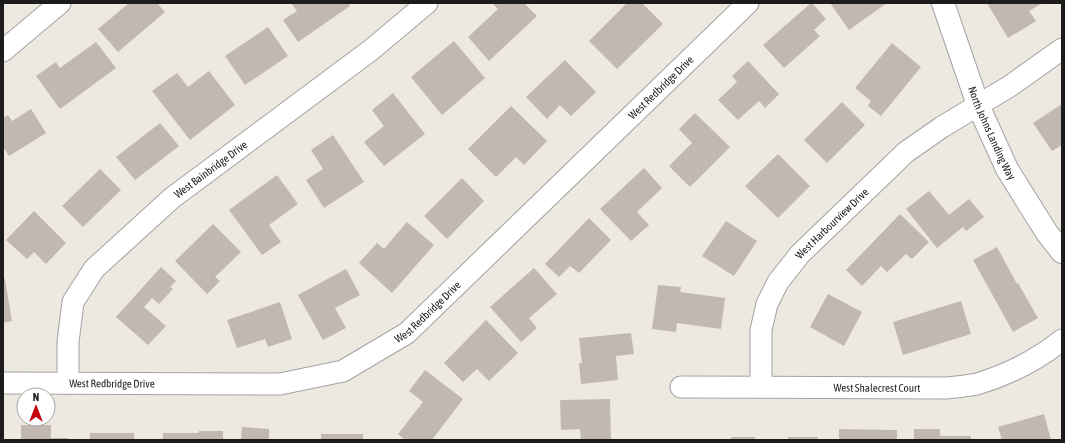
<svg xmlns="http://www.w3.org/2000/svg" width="1065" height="443" font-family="'Asap Condensed',sans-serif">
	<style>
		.building { fill: #c2b8b1 }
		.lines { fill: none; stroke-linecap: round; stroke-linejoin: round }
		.minor-casing { stroke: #a3a3a3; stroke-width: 23 }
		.tertiary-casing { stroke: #a3a3a3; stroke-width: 24 }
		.minor { stroke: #fff; stroke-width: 21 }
		.tertiary { stroke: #fff; stroke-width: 22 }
		.labels { text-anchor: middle; stroke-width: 3; stroke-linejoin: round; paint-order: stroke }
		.street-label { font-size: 11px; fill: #1c1c1c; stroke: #fff }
	</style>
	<rect width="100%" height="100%" fill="#ede9e1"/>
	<!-- building -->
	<g class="building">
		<polygon points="129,3 157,3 165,12 118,52 98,29"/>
		<polygon points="291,3 348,3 350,6 298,42 283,20 297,11"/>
		<polygon points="492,3 524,3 537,16 489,61 468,37 498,9"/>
		<polygon points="627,3 642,3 663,24 617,69 589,41"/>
		<polygon points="811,3 812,3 826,19 814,30 820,36 784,68 763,45"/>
		<polygon points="830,3 887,3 849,30"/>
		<polygon points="987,3 1040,3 1041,4 1029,11 1036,21 1008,38"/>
		<polygon points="268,27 288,56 245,85 225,56"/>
		<polygon points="454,41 485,78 442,115 411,77"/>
		<polygon points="96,42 116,68 60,109 36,76 56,62 60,68"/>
		<polygon points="892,43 921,67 881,116 868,106 871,101 855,88"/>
		<polygon points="565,60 596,92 571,116 560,105 547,119 526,97"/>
		<polygon points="748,61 779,94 765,108 759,101 738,120 718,100 737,82 732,76"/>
		<polygon points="209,71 235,105 190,140 152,91 177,73 188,87"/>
		<polygon points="393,93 425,134 384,166 364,142 384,126 372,110"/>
		<polygon points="842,102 865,125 827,163 804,140"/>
		<polygon points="1062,104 1062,145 1052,151 1033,123"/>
		<polygon points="511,106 547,141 524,165 516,157 496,177 468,149"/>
		<polygon points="31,109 46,133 9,156 3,147 3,118 8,115 12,121"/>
		<polygon points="695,113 730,147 690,187 669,166 692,143 679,129"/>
		<polygon points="160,123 179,146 135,180 116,157"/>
		<polygon points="333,135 364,182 324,208 306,180 323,169 311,150"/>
		<polygon points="778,154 810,186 778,218 745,186"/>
		<polygon points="644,168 662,188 637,212 649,225 631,241 600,209"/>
		<polygon points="100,169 121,190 83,227 62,206"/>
		<polygon points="277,175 298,204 269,225 281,242 262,255 229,210"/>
		<polygon points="462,178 484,201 447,239 424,216"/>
		<polygon points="929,191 949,215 969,199 984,217 966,231 963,227 937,248 906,209"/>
		<polygon points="34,211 66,243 46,264 34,252 27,259 6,240"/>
		<polygon points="900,214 929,242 912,259 906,254 887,272 881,266 862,286 846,270"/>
		<polygon points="589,218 611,240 579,273 570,266 559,277 545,264"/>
		<polygon points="726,221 757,241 734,276 702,256"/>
		<polygon points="407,222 434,245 392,293 359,263 377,243 384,249"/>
		<polygon points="213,224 241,252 215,277 220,281 207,294 175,261"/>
		<polygon points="997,247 1017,284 1018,283 1038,318 1013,332 973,260"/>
		<polygon points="161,267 176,281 170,287 173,289 159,304 152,298 144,307 166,326 148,345 116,317"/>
		<polygon points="534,268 557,294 529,318 537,328 521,342 490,307"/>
		<polygon points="346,269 360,295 335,308 346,328 323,340 298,295"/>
		<polygon points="3,279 5,279 12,321 3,323"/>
		<polygon points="658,285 681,287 680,292 725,298 721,329 677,323 676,332 652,329"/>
		<polygon points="828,294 862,312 844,346 810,327"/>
		<polygon points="961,301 971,334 903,355 893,322"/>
		<polygon points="280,302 292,339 268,347 265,339 237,348 227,320"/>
		<polygon points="486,320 518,353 489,381 477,369 463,382 444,363"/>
		<polygon points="631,333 634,354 616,356 618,380 581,384 579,363 582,363 579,338"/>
		<polygon points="425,370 463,399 432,440 405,440 398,434 423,402 409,391"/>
		<polygon points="610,399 611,440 581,440 580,429 561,430 560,400"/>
		<polygon points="1044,414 1051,440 1002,440 998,427"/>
		<polygon points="21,425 51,425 51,438 68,438 68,440 21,440"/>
		<polygon points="242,427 269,429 269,440 241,440"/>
		<polygon points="839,429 897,430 897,440 839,440"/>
		<polygon points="914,429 940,429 940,436 971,436 971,440 914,440"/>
		<polygon points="199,431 223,431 223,440 163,440 163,433 199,433"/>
		<rect x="90" y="433" width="44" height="7"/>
		<rect x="321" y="434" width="42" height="6"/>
		<rect x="731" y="437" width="24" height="3"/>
		<rect x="788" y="437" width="30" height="3"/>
	</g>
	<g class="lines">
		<defs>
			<g id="minor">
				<polyline points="3,51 60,3"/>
				<path id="s1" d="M3 383 280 384 343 371 407 333 748 3"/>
				<path id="s2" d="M68 383V342L73 302 94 269 172 198 371 50 427 3"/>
				<path id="s3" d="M681 387 946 388C956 387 967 386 977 384 1007 375 1037 360 1062 340"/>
				<path id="s4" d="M761 387V330L767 304 778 282 800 254 906 152 942 127 1010 86 1062 49"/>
			</g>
			<g id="tertiary">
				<path id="s5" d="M943 3 978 105 1007 169 1047 233 1062 252"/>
			</g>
		</defs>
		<!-- minor casing -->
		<use href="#minor" class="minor-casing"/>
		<!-- tertiary casing -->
		<use href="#tertiary" class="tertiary-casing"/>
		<!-- minor -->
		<use href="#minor" class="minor"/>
		<!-- tertiary -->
		<use href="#tertiary" class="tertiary"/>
	</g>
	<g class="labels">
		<!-- street labels -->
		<g class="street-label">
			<text dy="4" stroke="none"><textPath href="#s1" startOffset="769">West Redbridge Drive</textPath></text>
			<text dy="4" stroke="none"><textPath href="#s5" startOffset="139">North Johns Landing Way</textPath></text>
			<text dy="4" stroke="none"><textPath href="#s2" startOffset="274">West Bainbridge Drive</textPath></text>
			<text dy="4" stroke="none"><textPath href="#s4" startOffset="188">West Harbourview Drive</textPath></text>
			<text dy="4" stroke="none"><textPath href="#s1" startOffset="445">West Redbridge Drive</textPath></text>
			<text dy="4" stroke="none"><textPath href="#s1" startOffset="109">West Redbridge Drive</textPath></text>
			<text dy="4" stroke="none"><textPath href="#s3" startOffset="196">West Shalecrest Court</textPath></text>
		</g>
	</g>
	<!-- border -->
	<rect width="1065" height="443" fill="none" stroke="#1c1c1c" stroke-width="8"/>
	<!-- north arrow -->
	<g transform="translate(36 407)"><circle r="19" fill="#ffffff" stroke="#a4a4a4"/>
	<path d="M0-3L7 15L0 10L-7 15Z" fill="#c4040f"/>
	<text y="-6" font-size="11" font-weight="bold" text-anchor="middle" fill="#1c1c1c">N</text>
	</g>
</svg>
